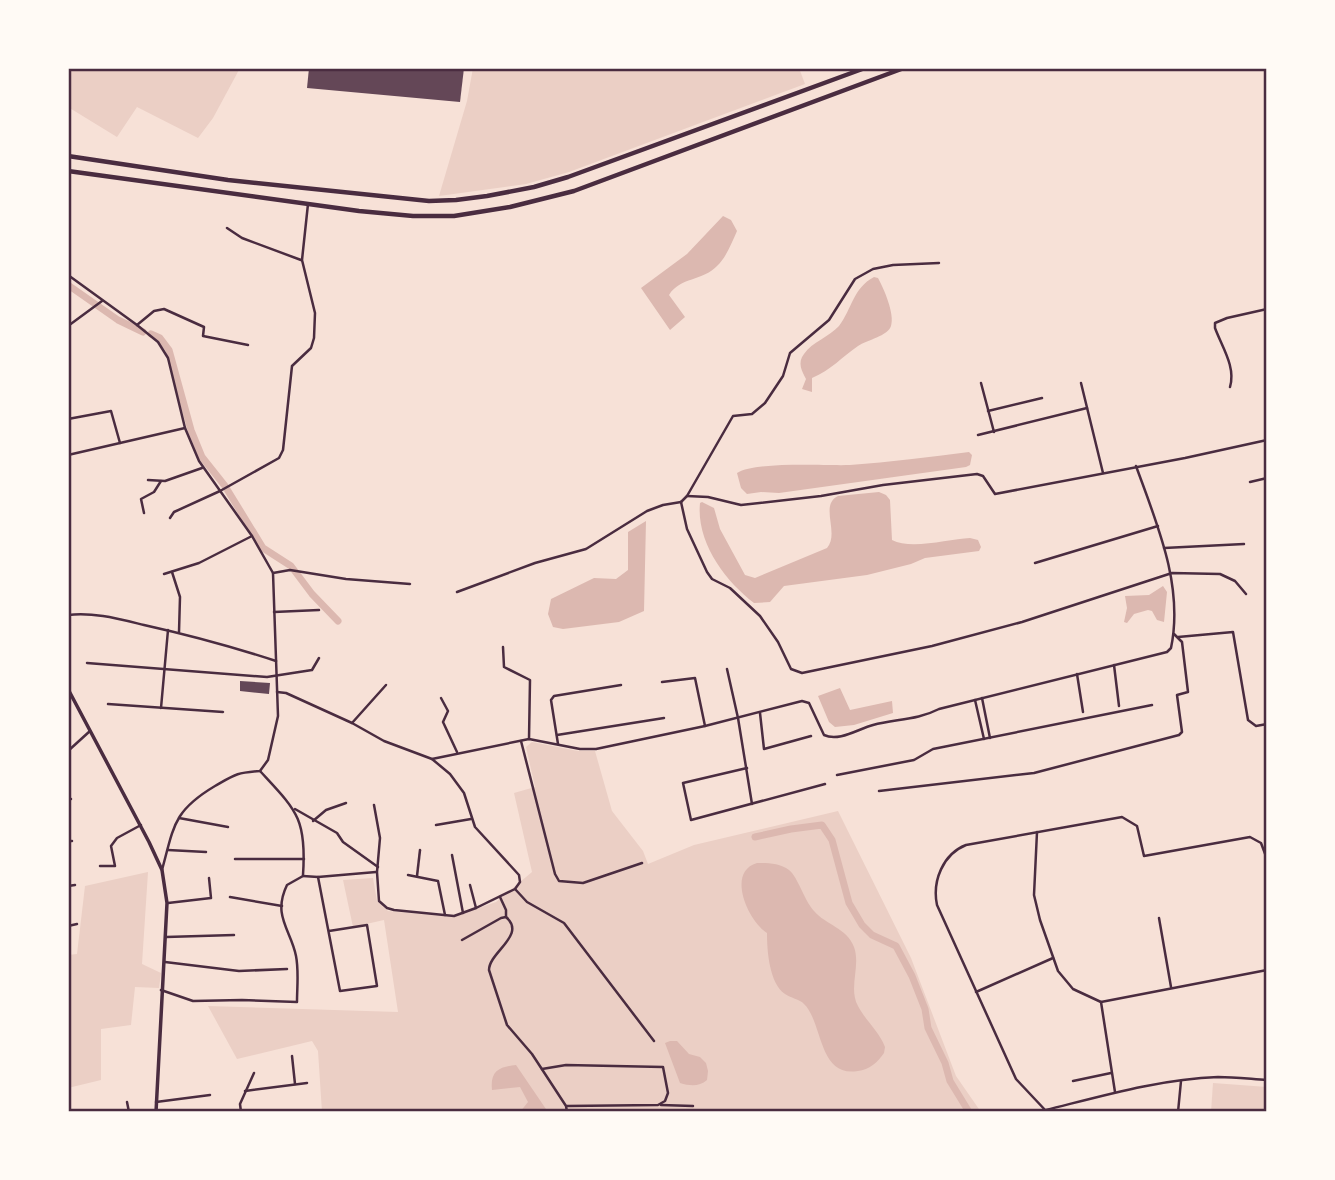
<svg xmlns="http://www.w3.org/2000/svg" width="1335" height="1180" font-family="Arial,sans-serif">
	<style>
		.green { fill: #ebcfc5 }
		.water { fill: #dcb8b0 }
		.lines { fill: none; stroke-linecap: round; stroke-linejoin: round }
		.canal { stroke: #dcb8b0; stroke-width: 7 }
		.building { fill: #644757 }
		.minor { stroke: #4a2c40; stroke-width: 2.5 }
		.tertiary { stroke: #4a2c40; stroke-width: 3.5 }
		.primary { stroke: #4a2c40; stroke-width: 4.5 }
		.neatline { fill: none; stroke: #4a2c40; stroke-width: 2.5 }
	</style>
	<rect width="100%" height="100%" fill="#f7e1d7"/>
	<!-- green -->
	<g class="green">
		<polygon points="68,68 240,68 213,118 198,138 137,107 117,137 68,107"/>
		<polygon points="473,68 799,68 805,84 569,172 526,184 439,196 467,101"/>
		<polygon points="532,742 578,751 595,751 612,811 643,851 648,864 694,845 838,811 911,958 956,1076 981,1112 322,1112 318,1051 312,1041 237,1059 208,1006 398,1012 384,920 353,927 343,880 373,878 377,901 388,911 453,917 496,902 532,872 514,793 535,787 526,747"/>
		<polygon points="148,872 142,964 161,973 159,988 135,987 131,1025 101,1029 101,1080 68,1088 68,955 77,954 85,886"/>
		<polygon points="1213,1083 1267,1087 1267,1112 1211,1112"/>
	</g>
	<!-- water -->
	<g class="water">
		<path d="M723 216 731 220 737 231C732 242 726 258 717 266 703 281 680 277 669 295L685 317 670 330 641 288 687 254Z"/>
		<path d="M874 277 878 278C884 289 895 314 891 326 888 336 867 340 858 346 842 357 831 370 812 378V392L802 389 806 379C802 371 797 363 804 354 812 342 829 337 839 326 852 309 853 288 874 277Z"/>
		<path d="M969 452 972 455 970 465 966 467 779 493 761 492 747 494 741 488 737 473C757 461 825 466 850 465 890 462 930 457 969 452Z"/>
		<path d="M879 492 886 495 890 500 892 540C911 550 949 539 970 538L978 540 981 547 979 551 925 558 911 564 867 575 784 586 770 602 754 603C725 581 696 542 700 503L702 502 714 508 720 529 745 575 755 578 827 548C840 533 819 505 838 496Z"/>
		<polygon points="646,521 644,611 619,622 563,629 553,627 548,614 551,599 594,578 616,579 628,570 628,532"/>
		<polygon points="1163,586 1167,592 1164,622 1157,620 1152,611 1148,610 1134,614 1127,623 1124,622 1127,608 1125,596 1149,595"/>
		<polygon points="840,688 850,710 892,701 893,713 854,725 835,727 829,722 818,696"/>
		<path d="M757 863C767 863 780 863 789 870 798 877 804 900 814 911 826 925 847 928 854 947 861 966 848 988 858 1006 865 1020 879 1031 885 1047L884 1053C878 1062 869 1070 858 1071 818 1078 823 1022 804 1004 800 999 790 998 785 994 769 983 767 950 767 933 748 921 726 872 757 863Z"/>
		<path d="M670 1041H677L689 1054 700 1057 706 1063 708 1071 707 1080C699 1087 690 1086 680 1083L665 1043Z"/>
		<path d="M516 1065 548 1112H520L528 1102 520 1087 492 1090C490 1071 499 1067 516 1065Z"/>
	</g>
	<g class="lines">
		<!-- canal -->
		<g class="canal">
			<polyline points="68,285 118,320 143,332"/>
			<polyline points="151,334 160,338 169,350 191,430 202,457 225,486 263,548 291,566 312,594 338,621"/>
			<polyline points="755,837 791,829 822,825 832,840 849,903 862,925 872,935 896,946 912,976 925,1009 928,1028 945,1063 950,1081 969,1112"/>
		</g>
	</g>
	<!-- building -->
	<g class="building">
		<polygon points="309,68 464,68 460,102 307,88"/>
		<polygon points="240,681 270,683 269,694 240,691"/>
	</g>
	<g class="lines">
		<!-- minor -->
		<g class="minor">
			<polyline points="227,228 242,238 301,260"/>
			<path d="M68 275 137 325 158 342 168 358 185 428 199 461 252 536 273 573 278 716 268 760 260 771C236 773 236 774 215 786 173 811 174 826 162 870"/>
			<polyline points="137,325 154,311 164,309 204,327 203,336 248,345"/>
			<polyline points="68,326 102,301"/>
			<polyline points="981,383 994,432"/>
			<polyline points="1081,383 1103,473"/>
			<path d="M1230 387C1236 367 1222 347 1215 328V323L1227 318 1267 309"/>
			<polyline points="988,411 1042,398"/>
			<polyline points="68,419 111,411 120,443"/>
			<polyline points="978,435 1087,408"/>
			<polyline points="68,455 185,428"/>
			<polyline points="148,480 165,481 202,468"/>
			<polyline points="1250,482 1267,478"/>
			<polyline points="687,496 708,497 741,505 821,496 883,485 977,474 983,476 995,494 1185,458 1267,440"/>
			<polyline points="681,502 687,529 707,572 712,579 730,588 760,616 778,642 791,669 802,673 932,646 1022,622 1172,573 1220,574 1235,581 1246,594"/>
			<polyline points="681,502 687,496 733,416 752,414 765,403 783,376 790,353 829,320 855,279 873,269 893,265 939,263"/>
			<polyline points="144,513 141,499 154,492 161,481"/>
			<polyline points="170,518 174,512 220,491 279,458 283,450 292,366 311,348 314,338 315,313 302,260 308,204"/>
			<polyline points="1164,548 1244,544"/>
			<polyline points="1035,563 1158,526"/>
			<polyline points="172,572 180,597 179,632"/>
			<polyline points="273,573 290,570 346,579 410,584"/>
			<polyline points="164,574 199,563 252,536"/>
			<polyline points="457,592 535,563 586,549 647,511 663,505 681,502"/>
			<polyline points="274,612 319,610"/>
			<path d="M68 615C94 612 119 619 144 625 189 635 233 647 276 661"/>
			<polyline points="1178,637 1233,632 1248,720 1256,726 1267,724"/>
			<polyline points="503,647 504,667 530,680 529,739"/>
			<polyline points="87,663 267,677 312,670 319,658"/>
			<polyline points="1114,665 1119,706"/>
			<polyline points="727,669 738,718 752,804"/>
			<polyline points="1077,674 1083,712"/>
			<polyline points="662,682 695,678 705,726"/>
			<path d="M277 692 286 693 352 723 384 741 432 759 529 739 580 749H596L705 726 802 701 809 703 824 735C839 742 858 729 873 725 895 719 918 720 939 709L1167 652 1171 648C1184 586 1157 524 1136 466"/>
			<polyline points="441,698 448,711 443,722 457,752"/>
			<polyline points="982,698 990,738"/>
			<polyline points="975,700 984,739"/>
			<polyline points="108,704 223,712"/>
			<polyline points="161,708 168,630"/>
			<polyline points="760,713 764,749 811,736"/>
			<polyline points="352,723 386,685"/>
			<polyline points="557,735 664,718"/>
			<polyline points="521,741 555,874 559,881 583,883 642,863"/>
			<polyline points="558,744 551,700 554,696 621,685"/>
			<polyline points="68,751 90,731"/>
			<polyline points="747,768 683,783 691,820 825,784"/>
			<path d="M260 771C296 810 307 818 303 875"/>
			<polyline points="837,775 914,760 933,749 1152,705"/>
			<polyline points="879,791 1034,773 1179,735 1182,732 1177,695 1188,692 1182,642 1174,634"/>
			<polyline points="68,799 71,799"/>
			<polyline points="374,805 380,838 377,872 379,901 387,908 394,910 454,916 476,908 515,889 520,882 519,875 475,827 464,793 450,774 432,759"/>
			<polyline points="295,809 337,833 343,842 378,867"/>
			<polyline points="179,818 228,827"/>
			<polyline points="313,821 326,810 346,803"/>
			<polyline points="436,825 471,819"/>
			<polyline points="1037,832 1034,895 1040,920 1058,971 1073,989 1101,1002 1267,970"/>
			<polyline points="68,841 72,841"/>
			<polyline points="168,850 206,852"/>
			<polyline points="452,855 463,913"/>
			<polyline points="235,859 304,859"/>
			<polyline points="100,866 115,866 111,846 117,838 141,825"/>
			<polyline points="408,875 438,881 445,915"/>
			<polyline points="303,876 318,877 376,872"/>
			<polyline points="417,876 420,850"/>
			<polyline points="318,877 340,991 377,986 367,925 329,931"/>
			<polyline points="470,885 476,908"/>
			<polyline points="68,886 75,885"/>
			<polyline points="515,889 527,902 564,923 654,1041"/>
			<polyline points="230,897 282,906"/>
			<polyline points="500,897 506,910 506,917"/>
			<polyline points="168,903 211,898 209,878"/>
			<polyline points="1159,918 1171,987"/>
			<polyline points="68,926 77,924"/>
			<polyline points="166,937 234,935"/>
			<path d="M462 940 501 918 506 917C527 935 489 952 489 970L507 1025 532 1054 566 1106 567 1112"/>
			<polyline points="165,962 239,971 287,969"/>
			<path d="M161 990 193 1001 242 1000 297 1002C297 987 299 971 296 956 291 930 272 916 287 885L303 876"/>
			<polyline points="976,992 1053,958"/>
			<polyline points="1101,1002 1115,1092"/>
			<polyline points="292,1056 295,1084"/>
			<polyline points="542,1069 566,1065 663,1067 668,1093 665,1101 658,1105 567,1106"/>
			<polyline points="1073,1081 1111,1073"/>
			<polyline points="245,1091 307,1083"/>
			<polyline points="127,1102 129,1112"/>
			<polyline points="156,1102 210,1095"/>
			<polyline points="661,1105 693,1106"/>
			<path d="M1046 1110C1102 1096 1160 1079 1218 1077 1234 1077 1251 1079 1267 1080"/>
			<polyline points="241,1112 240,1104 254,1073"/>
			<path d="M1047 1112 1016 1079 937 905C932 881 943 854 966 845L1122 817 1137 826 1144 856 1250 837 1261 843 1267 859"/>
			<polyline points="1178,1112 1181,1081"/>
		</g>
		<!-- tertiary -->
		<polyline class="tertiary" points="68,689 149,842 162,870 167,903 156,1112"/>
		<!-- primary -->
		<g class="primary">
			<polyline points="68,156 228,180 429,201 456,200 487,196 534,187 568,177 865,68"/>
			<polyline points="68,171 359,211 413,216 454,216 510,207 574,191 904,68"/>
		</g>
	</g>
	<!-- border -->
	<rect width="1335" height="1180" fill="none" stroke="#fffaf5" stroke-width="140"/>
	<rect x="70" y="70" width="1195" height="1040" class="neatline"/>
</svg>
